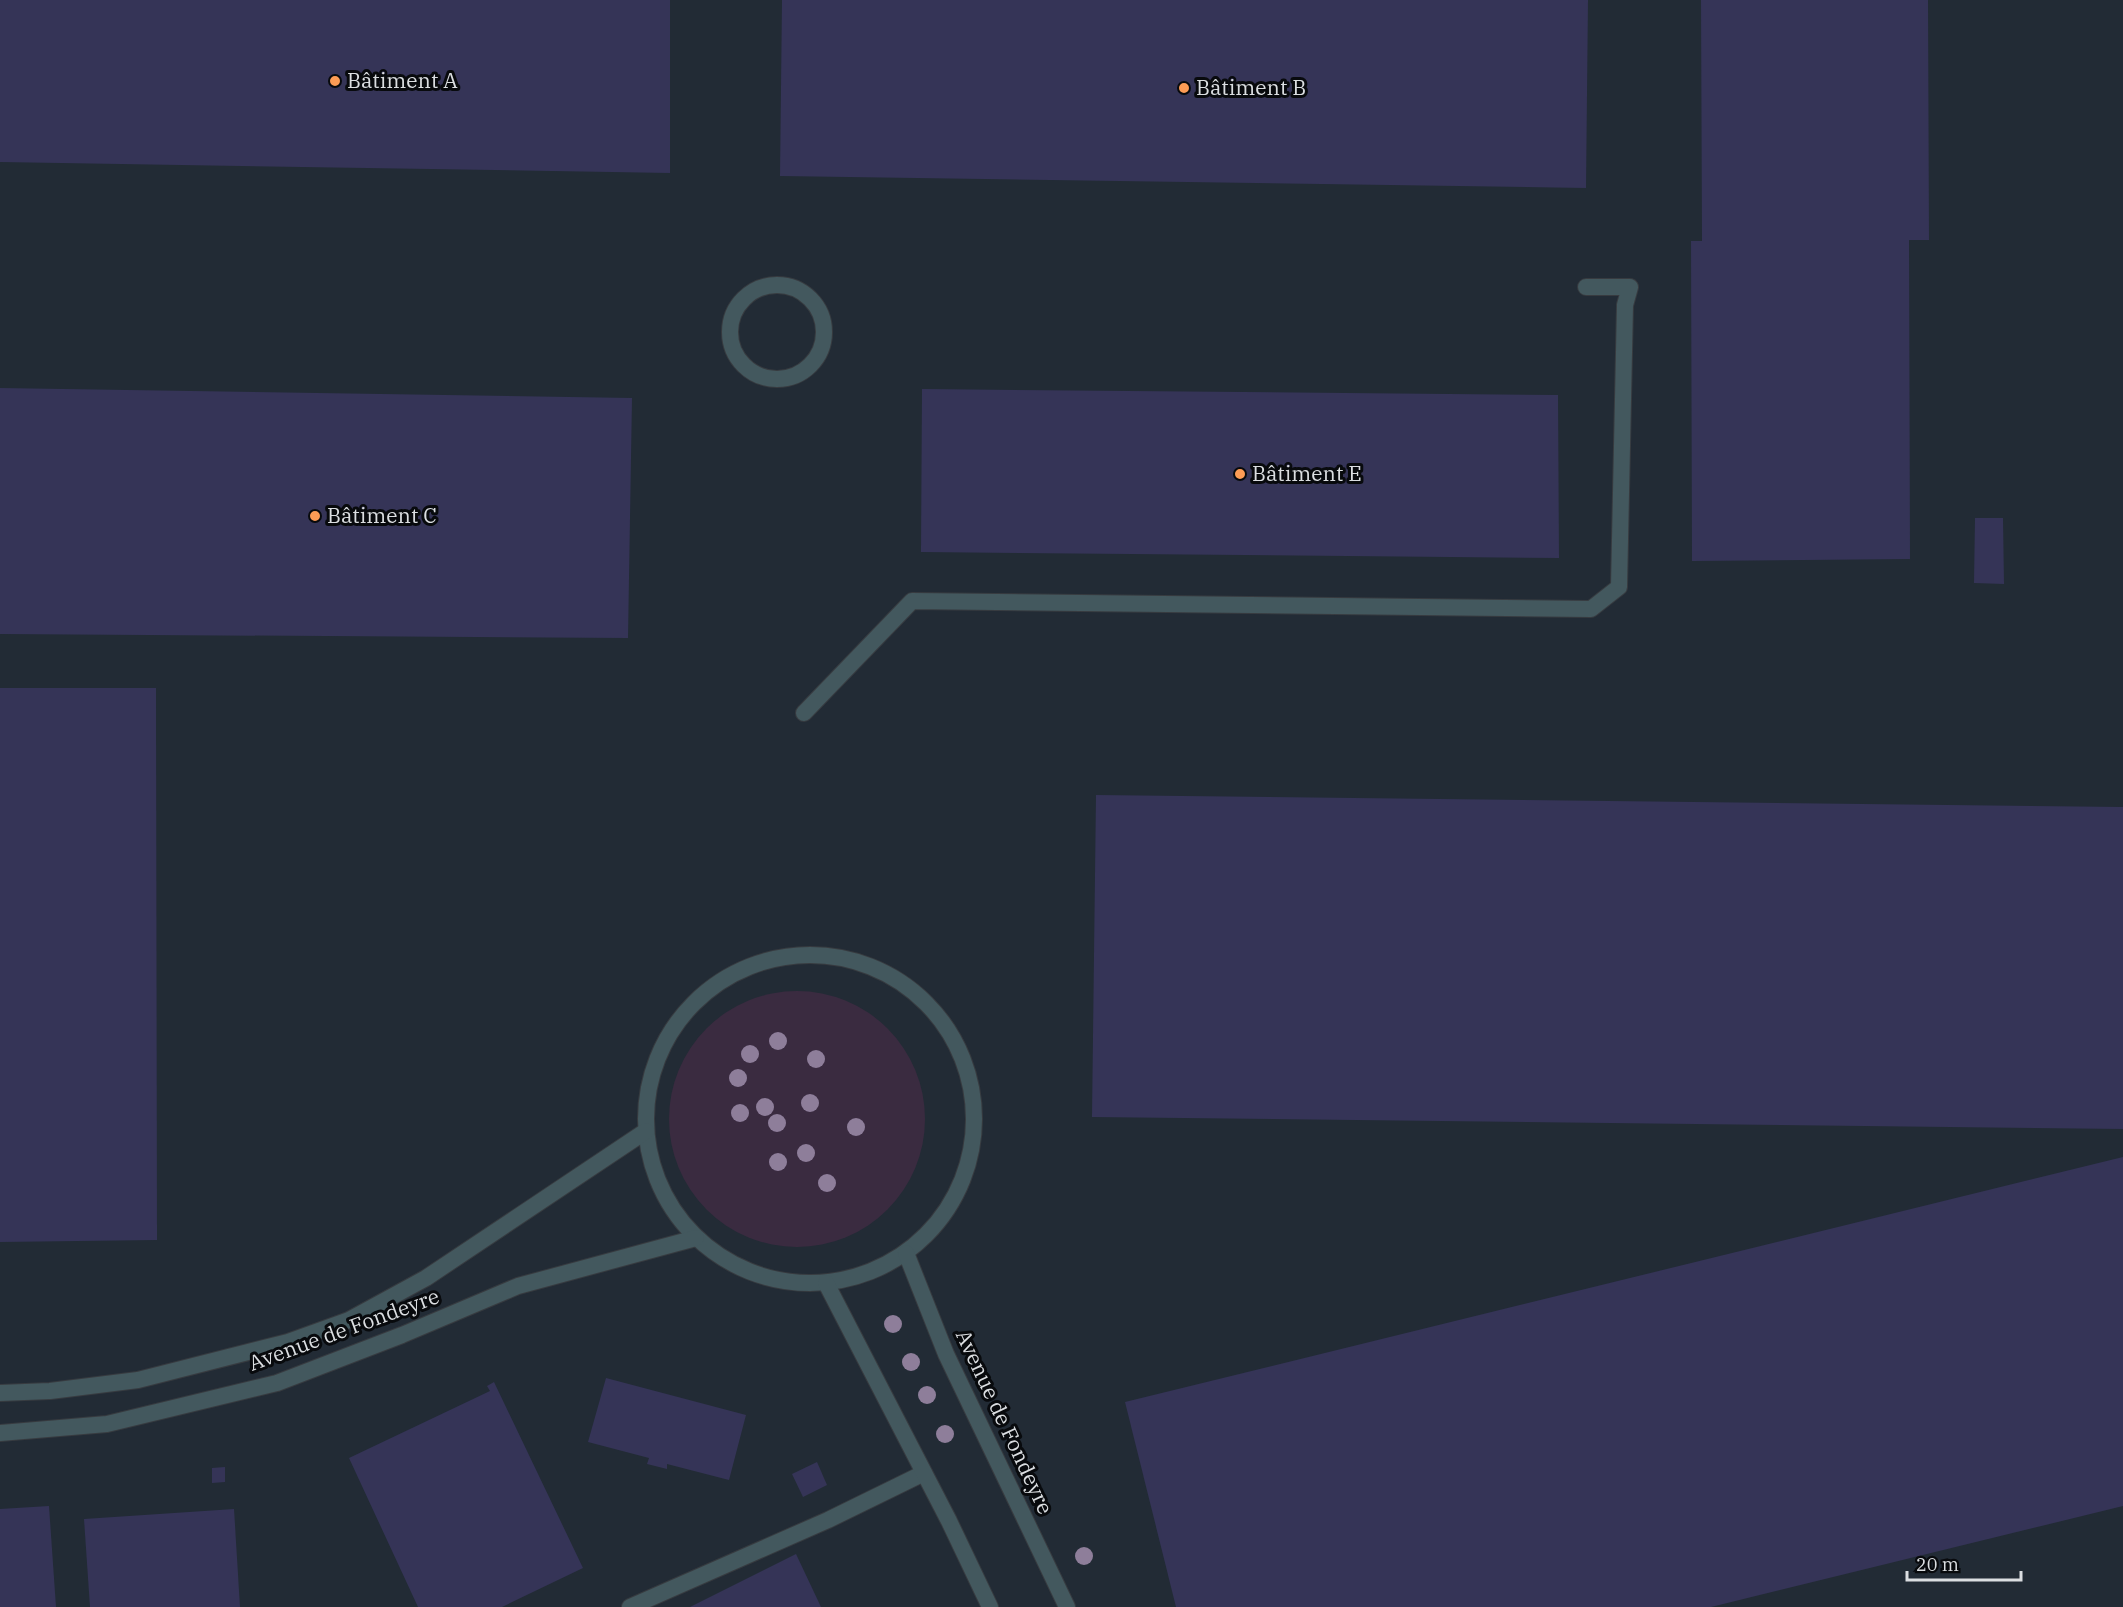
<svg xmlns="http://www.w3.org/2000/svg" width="2123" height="1607" font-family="'IBM Plex Serif',serif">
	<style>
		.built { fill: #222b35 }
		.green { fill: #3a2b40 }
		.building { fill: #353457 }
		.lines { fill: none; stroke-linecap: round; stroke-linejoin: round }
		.service-casing { stroke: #373b40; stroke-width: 18 }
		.minor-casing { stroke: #373b40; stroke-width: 18 }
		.service { stroke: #43585e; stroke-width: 16 }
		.minor { stroke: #43585e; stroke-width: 16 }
		.tree { fill: #8e7e9a }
		.poi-dot { fill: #fd9c55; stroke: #080a0d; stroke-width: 2 }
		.labels { text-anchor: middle; stroke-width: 6; stroke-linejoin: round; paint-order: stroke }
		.poi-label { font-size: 21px; fill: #dbdee1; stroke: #080a0d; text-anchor: start }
		.street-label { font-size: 21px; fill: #dbdee1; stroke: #080a0d }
	</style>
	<rect width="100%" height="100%" fill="#1c2126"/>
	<!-- built -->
	<rect class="built" x="0" y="0" width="2123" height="1607"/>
	<!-- green -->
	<circle class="green" cx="797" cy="1119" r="128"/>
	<!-- building -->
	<g class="building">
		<polygon points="0,0 670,0 670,173 0,162"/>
		<polygon points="782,0 1588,0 1586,188 780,176"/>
		<polygon points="1701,0 1928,0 1929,240 1909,240 1910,559 1692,561 1691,241 1702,241"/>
		<polygon points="0,388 632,398 628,638 0,634"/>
		<polygon points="922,389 1558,395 1559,558 921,552"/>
		<polygon points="1975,518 2003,518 2004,584 1974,583"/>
		<polygon points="0,688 156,688 157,1240 0,1242"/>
		<polygon points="1096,795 2123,807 2123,1129 1092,1117"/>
		<polygon points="2123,1157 2123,1506 1711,1607 1176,1607 1125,1402"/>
		<polygon points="606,1378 746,1415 729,1480 667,1464 667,1469 647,1464 649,1458 588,1442"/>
		<polygon points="494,1382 583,1568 502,1607 418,1607 349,1458 490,1391 487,1386"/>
		<polygon points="817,1462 827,1485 803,1497 792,1474"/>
		<polygon points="225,1467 225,1482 212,1483 212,1468"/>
		<polygon points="49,1506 56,1607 0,1607 0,1509"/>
		<polygon points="234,1509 240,1607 90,1607 84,1519"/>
		<polygon points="796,1554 821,1607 690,1607"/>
	</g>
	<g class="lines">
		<defs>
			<g id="service">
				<circle cx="777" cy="332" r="47"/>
				<polyline points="804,713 912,601 1591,609 1619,587 1625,305 1630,287 1586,287"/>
				<polyline points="630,1607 828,1520 924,1473"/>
			</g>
			<g id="minor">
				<circle cx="810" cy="1119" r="164"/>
				<polyline points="906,1253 946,1354 1067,1607"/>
				<polyline points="826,1283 949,1521 990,1607"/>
				<polyline points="0,1393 50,1391 138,1380 288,1342 349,1320 426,1278 646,1131"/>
				<polyline points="0,1433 107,1424 277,1383 402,1335 518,1286 696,1238"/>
			</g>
		</defs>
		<!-- service casing -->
		<use href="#service" class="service-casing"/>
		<!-- minor casing -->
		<use href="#minor" class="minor-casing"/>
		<!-- service -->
		<use href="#service" class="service"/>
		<!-- minor -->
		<use href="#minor" class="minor"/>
	</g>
	<!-- trees -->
	<g class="tree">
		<circle cx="778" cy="1041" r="9"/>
		<circle cx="750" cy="1054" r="9"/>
		<circle cx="816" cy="1059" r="9"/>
		<circle cx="738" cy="1078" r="9"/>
		<circle cx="810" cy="1103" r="9"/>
		<circle cx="765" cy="1107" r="9"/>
		<circle cx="740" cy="1113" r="9"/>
		<circle cx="777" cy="1123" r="9"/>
		<circle cx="856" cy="1127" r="9"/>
		<circle cx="806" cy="1153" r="9"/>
		<circle cx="778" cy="1162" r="9"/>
		<circle cx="827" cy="1183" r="9"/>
		<circle cx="893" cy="1324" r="9"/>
		<circle cx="911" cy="1362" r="9"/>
		<circle cx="927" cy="1395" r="9"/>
		<circle cx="945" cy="1434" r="9"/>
		<circle cx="1084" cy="1556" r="9"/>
	</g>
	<!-- markers -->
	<g class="poi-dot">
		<circle cx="335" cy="81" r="6"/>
		<circle cx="1184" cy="88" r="6"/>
		<circle cx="1240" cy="474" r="6"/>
		<circle cx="315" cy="516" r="6"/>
	</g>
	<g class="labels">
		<!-- poi labels -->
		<g class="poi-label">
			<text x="347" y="88">Bâtiment A</text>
			<text x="1196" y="95">Bâtiment B</text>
			<text x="1252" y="481">Bâtiment E</text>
			<text x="327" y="523">Bâtiment C</text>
		</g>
		<!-- street labels -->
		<g class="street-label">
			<text transform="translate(344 1330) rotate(-20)" y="7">Avenue de Fondeyre</text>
			<text transform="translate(1004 1422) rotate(65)" y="7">Avenue de Fondeyre</text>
		</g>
	</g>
	<!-- scale -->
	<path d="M1907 1571v9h114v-9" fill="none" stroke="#dbdee1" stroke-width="3"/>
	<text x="1916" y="1571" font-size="18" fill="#dbdee1" stroke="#080a0d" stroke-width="4.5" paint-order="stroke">20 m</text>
</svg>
